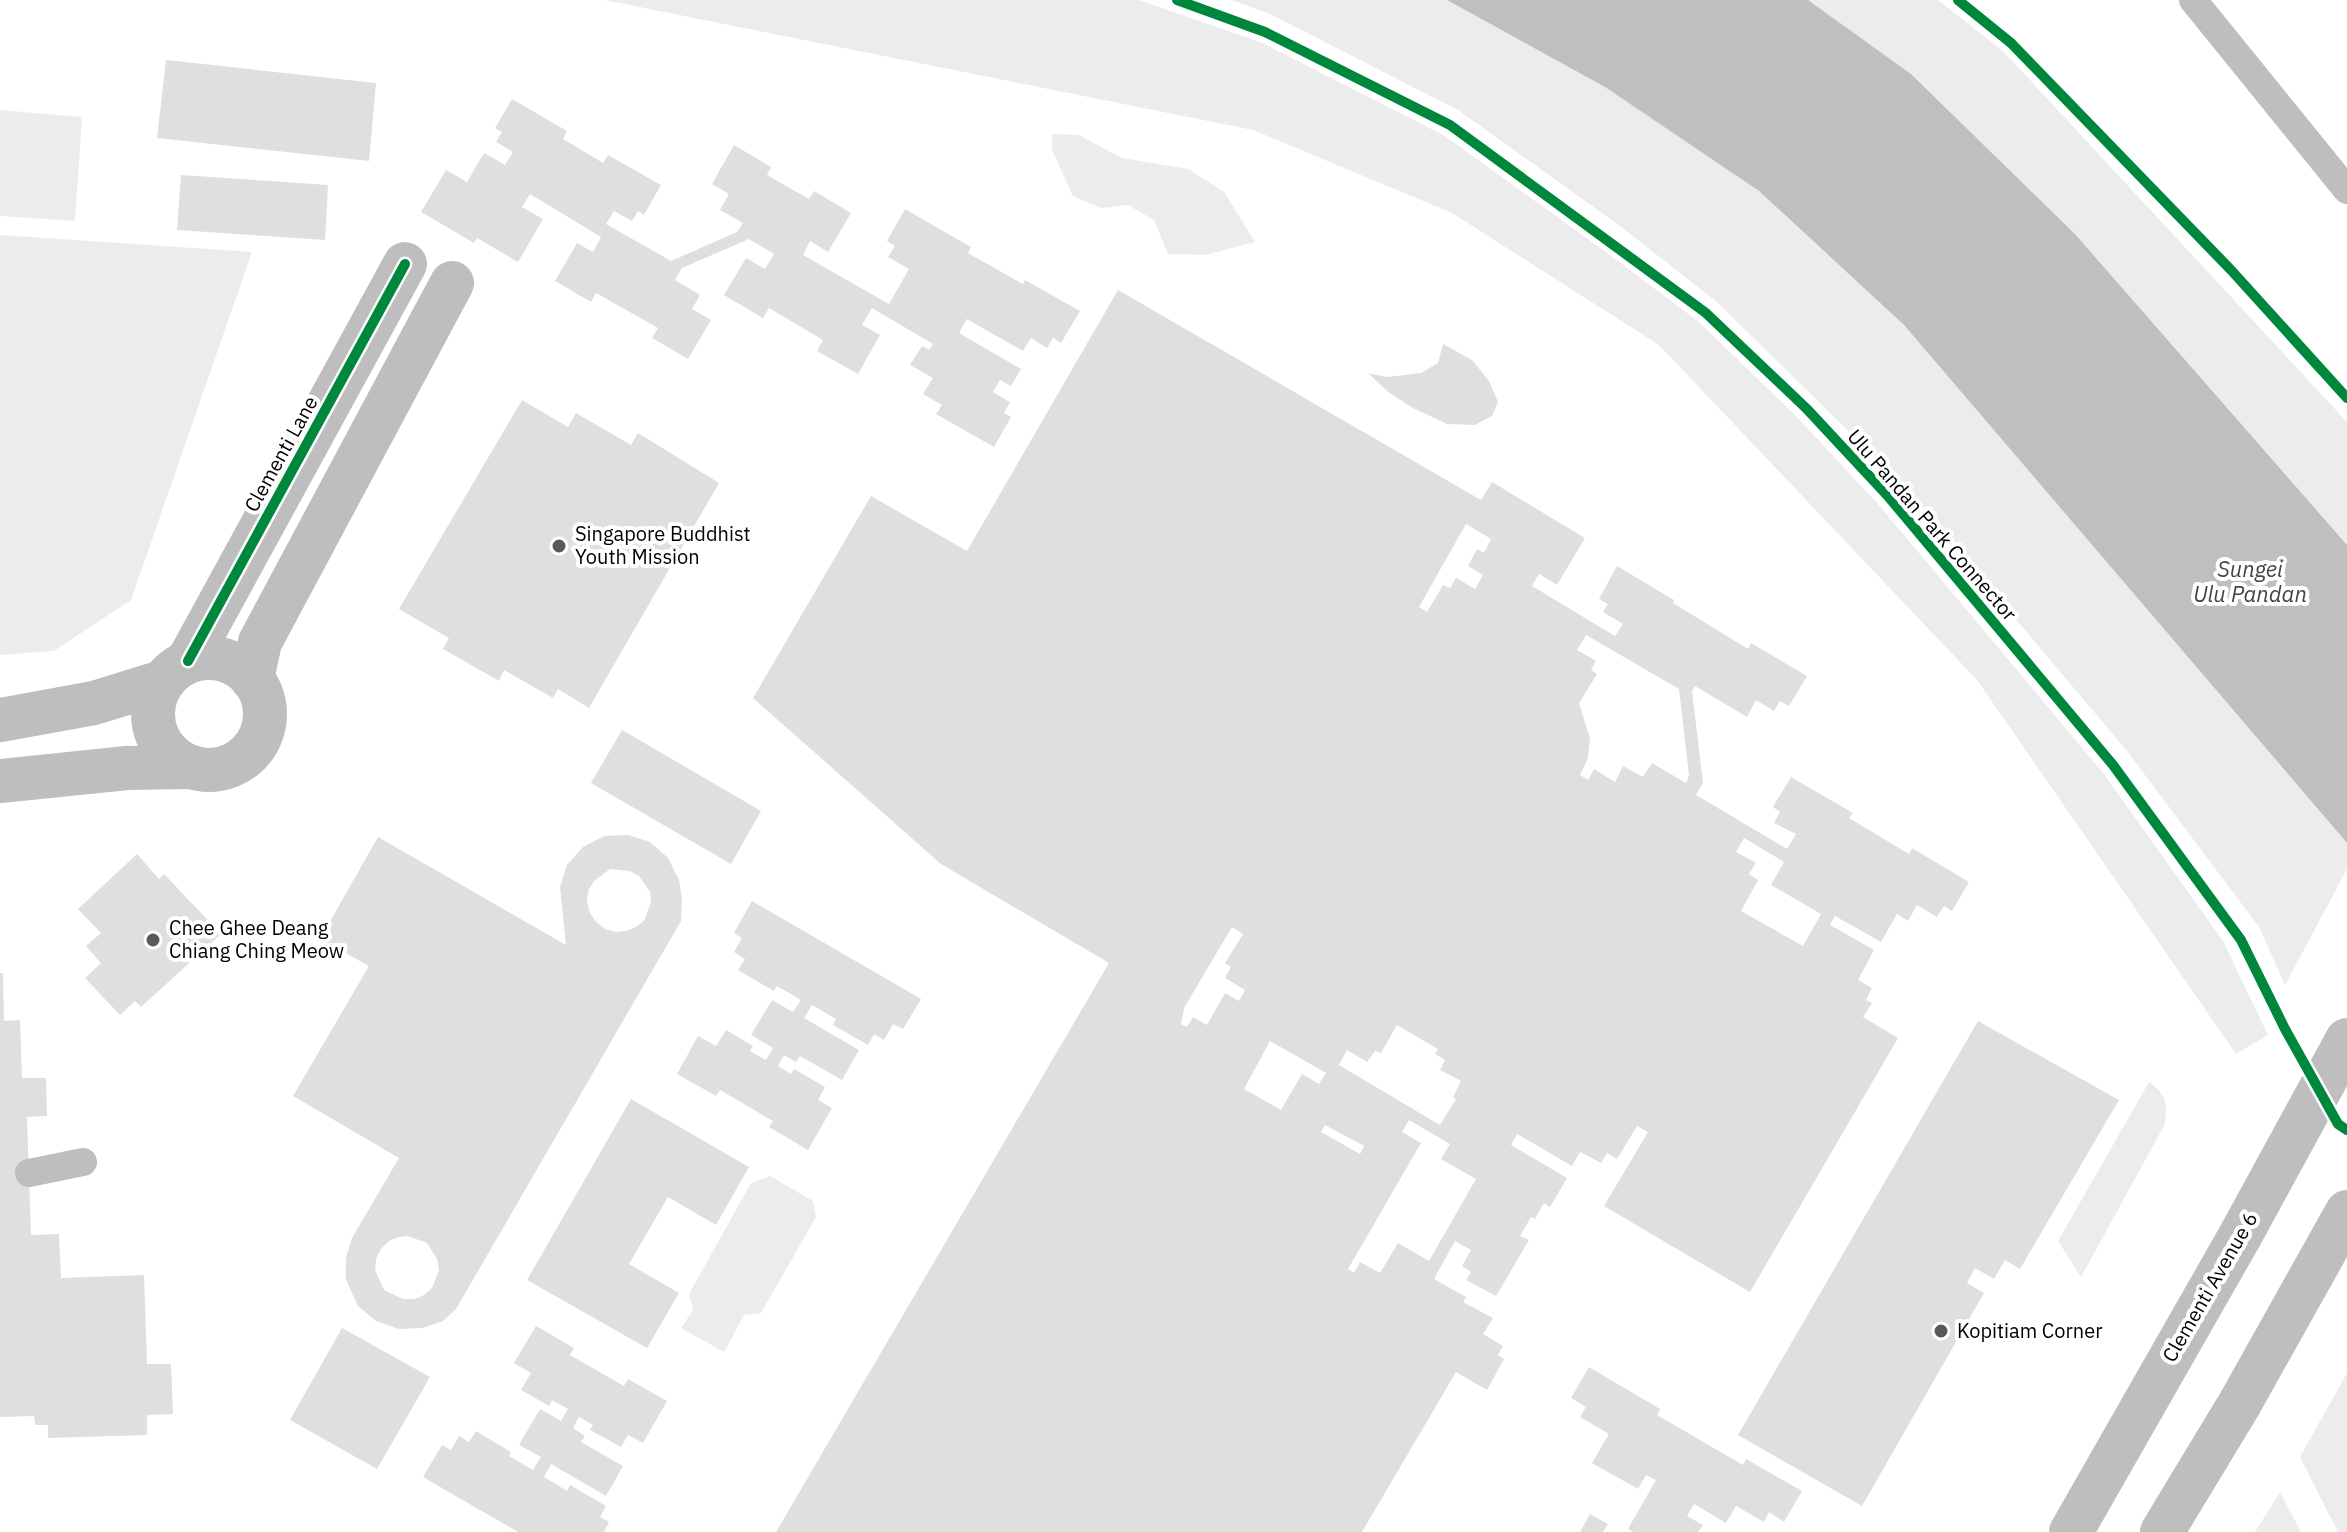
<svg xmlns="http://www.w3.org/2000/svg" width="2347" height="1532" font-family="'IBM Plex Sans',sans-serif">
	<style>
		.green { fill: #ececec }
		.water { fill: #bfbfbf }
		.building { fill: #dfdfdf; fill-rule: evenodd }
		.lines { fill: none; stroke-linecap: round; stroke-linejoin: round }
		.service { stroke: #bebebe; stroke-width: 28 }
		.minor { stroke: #bebebe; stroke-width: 44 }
		.primary { stroke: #bebebe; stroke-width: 44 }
		.cycleway-casing { stroke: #fff; stroke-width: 15 }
		.cycleway { stroke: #00873e; stroke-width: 10 }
		.poi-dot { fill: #595959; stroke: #fff; stroke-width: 3 }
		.labels { text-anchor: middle; stroke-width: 8; stroke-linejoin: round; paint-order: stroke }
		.street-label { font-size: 20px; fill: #000; stroke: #fff }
		.poi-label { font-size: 20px; fill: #000; stroke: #fff; text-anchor: start }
		.water-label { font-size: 22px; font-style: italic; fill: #444; stroke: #fff }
	</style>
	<rect width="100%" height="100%" fill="#fff"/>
	<!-- green -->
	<g class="green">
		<polygon points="605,0 1139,0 1260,42 1445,136 1603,250 1699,322 1796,416 1878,504 2104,774 2223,941 2268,1035 2236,1054 1977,680 1659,345 1452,213 1253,130"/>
		<polygon points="1232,0 1447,0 1605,87 1759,191 1904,325 2347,843 2347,869 2285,985 2259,927 2127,751 1899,481 1717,302 1620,226 1458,110 1270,14"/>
		<polygon points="1808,0 1938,0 2004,52 2347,422 2347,545 2075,234 1911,74"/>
		<polygon points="0,110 82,117 75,221 0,216"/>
		<polygon points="1052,134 1079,135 1122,158 1188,169 1224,192 1255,242 1205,255 1168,254 1154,220 1128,205 1101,208 1073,196 1052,150"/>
		<polygon points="0,235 252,252 131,600 54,651 0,655"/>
		<path d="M2149 1082C2167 1095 2167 1103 2165 1124L2081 1277 2058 1241Z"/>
		<polygon points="770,1176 813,1201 816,1217 761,1313 744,1315 724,1352 681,1328 693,1310 689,1294 751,1183"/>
		<polygon points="2347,1373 2347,1532 2338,1532 2300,1457"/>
		<polygon points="2280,1492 2301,1532 2255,1532"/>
	</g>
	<!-- water -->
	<polygon class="water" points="1447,0 1808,0 1911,74 2075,234 2347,545 2347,843 1904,325 1759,191 1605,87"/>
	<!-- building -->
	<g class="building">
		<polygon points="166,60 376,83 369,161 157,138"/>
		<polygon points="512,99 567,131 563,139 603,163 608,155 661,185 644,215 638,211 632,221 614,211 606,224 671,261 737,232 743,223 720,210 729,194 712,184 734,145 771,167 767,175 809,199 814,191 851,213 828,252 810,241 803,255 889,304 909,269 888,257 895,246 887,241 905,209 971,247 968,253 1023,284 1025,280 1080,311 1061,343 1053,338 1047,348 1031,338 1023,351 967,319 959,333 1021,369 1011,386 1000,380 993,392 1010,402 1004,413 1011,417 994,447 936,414 942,405 923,394 933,378 910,365 922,346 929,350 933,344 872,308 862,325 880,335 858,374 817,351 823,340 769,308 763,318 724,295 746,258 765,269 774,254 749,239 682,268 675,280 700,295 692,309 711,320 688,359 652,338 658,328 596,293 591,302 555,281 577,243 593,252 601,237 530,194 522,207 543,219 518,262 477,238 474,243 421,212 446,170 467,182 484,153 505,165 513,152 496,142 502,132 495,128"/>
		<polygon points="181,175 328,185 325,240 177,230"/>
		<path d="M1118 290 1481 500 1492 482 1585 538 1557 585 1539 574 1532 586 1615 636 1623 624 1603 612 1608 604 1599 599 1617 566 1674 600 1673 603 1748 649 1751 643 1807 676 1789 706 1780 701 1774 711 1756 700 1747 717 1695 686 1692 691 1703 783 1696 795 1787 849 1796 834 1774 823 1780 812 1773 807 1791 777 1853 813 1849 818 1909 854 1912 848 1969 882 1952 911 1944 906 1937 917 1917 905 1908 921 1897 914 1881 942 1835 916 1830 925 1874 950 1858 980 1872 988 1866 1000 1872 1003 1863 1017 1898 1038 1750 1292 1604 1206 1648 1132 1637 1126 1617 1159 1607 1153 1601 1163 1580 1152 1572 1166 1517 1134 1511 1145 1567 1178 1550 1207 1544 1203 1535 1219 1531 1217 1520 1236 1529 1240 1496 1296 1466 1280 1471 1272 1462 1266 1471 1250 1455 1241 1434 1279 1466 1297 1463 1302 1493 1318 1483 1334 1503 1346 1498 1355 1504 1359 1487 1390 1456 1372 1362 1532H776L1109 963 941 864 753 698 871 496 967 551ZM1466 524 1491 539 1484 553 1477 549 1468 566 1483 575 1475 589 1456 578 1450 588 1443 585 1427 612 1419 607ZM1586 635 1679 689 1689 775 1686 783 1652 763 1643 777 1623 766 1615 782 1594 769 1588 780 1580 775 1588 758 1590 739 1579 703 1597 674 1591 670 1596 661 1577 650ZM1744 838 1784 862 1771 885 1821 914 1803 946 1741 911 1758 880 1749 874 1756 863 1736 852ZM1232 927 1243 934 1225 963 1231 967 1225 978 1245 990 1239 1001 1225 993 1207 1025 1193 1017 1187 1027 1181 1024 1184 1008ZM1397 1025 1438 1049 1435 1054 1445 1060 1440 1070 1461 1081 1453 1097 1456 1099 1440 1125 1339 1065 1347 1050 1367 1062 1375 1051 1381 1053ZM1270 1041 1326 1073 1319 1084 1302 1074 1281 1110 1244 1089ZM1409 1120 1450 1144 1441 1159 1476 1179 1429 1261 1398 1243 1380 1273 1360 1262 1354 1273 1348 1269 1421 1143 1402 1132ZM1325 1125 1364 1146 1360 1154 1321 1132Z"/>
		<polygon points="1443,344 1472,360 1489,381 1498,402 1492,416 1475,425 1447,424 1411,407 1387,391 1368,373 1387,377 1421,373 1438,363"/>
		<polygon points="522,400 568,427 576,413 631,445 638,433 719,483 589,708 558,689 553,698 504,670 499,681 443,649 449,638 399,609"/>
		<polygon points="622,730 761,811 731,864 591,783"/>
		<path d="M628 835 650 842 668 858 679 880 682 900 681 921 456 1309 443 1321 423 1328 399 1329 376 1321 358 1306 346 1280V1258L352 1238 399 1158 293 1096 369 966 320 939 378 837 566 945 560 887 567 865 583 847 604 836ZM610 869 630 871 639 876 650 892 651 902 644 921 636 927 626 931 616 932 605 929 596 922 590 913 587 902 588 891 594 881ZM408 1236 427 1243 437 1259 439 1270 432 1288 424 1295 415 1299H403L384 1290 375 1270 376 1259 381 1249 389 1241 398 1237Z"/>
		<polygon points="137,854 159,879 164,874 221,934 141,1007 135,1001 120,1015 85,978 101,963 86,946 101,933 78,909"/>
		<polygon points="752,901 921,999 903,1029 893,1024 884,1040 874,1034 868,1045 833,1025 836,1019 812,1005 804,1018 859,1050 842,1080 800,1056 796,1062 784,1055 778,1066 791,1074 794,1069 825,1087 818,1100 832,1108 808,1150 769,1127 773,1121 720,1090 716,1096 677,1074 698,1036 716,1046 726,1030 753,1046 750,1051 766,1060 773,1048 751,1035 772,1000 793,1012 801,1000 777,986 774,991 738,970 745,959 734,952 742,938 734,933"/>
		<polygon points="0,973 3,973 4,1021 20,1020 22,1078 46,1078 47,1116 27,1117 31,1235 59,1234 61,1278 144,1275 147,1364 171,1364 173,1414 147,1415 147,1435 48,1438 48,1425 35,1425 34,1416 0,1417"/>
		<polygon points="1978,1021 2119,1100 2020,1269 2005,1260 1994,1279 1975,1268 1967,1283 1984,1293 1862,1506 1738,1435"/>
		<polygon points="631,1099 749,1167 716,1225 668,1197 629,1264 679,1293 647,1348 527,1280"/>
		<polygon points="536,1326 574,1348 570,1355 624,1386 628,1379 667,1401 643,1443 628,1435 621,1447 590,1430 593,1425 579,1417 573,1428 585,1436 581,1442 623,1466 606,1496 551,1464 544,1477 567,1491 570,1485 606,1506 600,1517 609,1522 604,1532 518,1532 423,1477 442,1445 451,1450 459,1436 469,1442 476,1431 511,1452 509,1456 533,1470 541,1457 519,1445 540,1409 561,1421 568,1409 552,1400 549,1406 521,1390 531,1373 514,1363"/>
		<polygon points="342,1328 430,1377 377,1469 290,1420"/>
		<polygon points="1589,1367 1660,1409 1657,1415 1743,1465 1746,1459 1802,1491 1784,1522 1769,1512 1764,1522 1736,1506 1726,1523 1694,1504 1687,1516 1703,1525 1698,1532 1634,1532 1628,1529 1656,1480 1646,1475 1638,1489 1592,1463 1609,1434 1580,1417 1586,1407 1571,1398"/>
		<polygon points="1590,1514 1608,1524 1603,1532 1580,1532"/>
	</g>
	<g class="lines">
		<!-- service -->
		<g class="service">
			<polyline points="2193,0 2347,190"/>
			<polyline points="29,1173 83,1162"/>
		</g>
		<!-- minor -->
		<g class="minor">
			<circle cx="209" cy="714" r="56"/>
			<polyline points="188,661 405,264"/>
			<polyline points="252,679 260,642 452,283"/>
			<polyline points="0,720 94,703 162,682"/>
			<polyline points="0,781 127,768 189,767"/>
		</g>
		<!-- primary -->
		<g class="primary">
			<polyline points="2071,1532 2240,1236 2347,1040"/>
			<polyline points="2162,1532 2240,1403 2347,1212"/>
		</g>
		<defs>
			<g id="cycleway">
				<polyline points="1177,0 1265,32 1450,125 1706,313 1806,408 1887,495 2113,765 2241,940 2285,1029 2338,1124 2347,1130"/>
				<polyline points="1958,0 2011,43 2231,270 2347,398"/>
				<polyline points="188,661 405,264"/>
			</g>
		</defs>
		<!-- cycleway casing -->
		<use href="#cycleway" class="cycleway-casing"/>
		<!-- cycleway -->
		<use href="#cycleway" class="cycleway"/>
	</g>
	<!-- markers -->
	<g class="poi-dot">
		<circle cx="559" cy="546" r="8"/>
		<circle cx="153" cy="940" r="8"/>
		<circle cx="1941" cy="1331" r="8"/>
	</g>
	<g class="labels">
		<!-- street labels -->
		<g class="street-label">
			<text transform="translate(281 454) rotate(-61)" y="7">Clementi Lane</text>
			<text transform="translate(1932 525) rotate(49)" y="7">Ulu Pandan Park Connector</text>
			<text transform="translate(2210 1287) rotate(-60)" y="7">Clementi Avenue 6</text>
		</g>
		<!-- poi labels -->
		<g class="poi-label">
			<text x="575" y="541">Singapore Buddhist<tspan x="575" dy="23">Youth Mission</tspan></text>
			<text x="169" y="935">Chee Ghee Deang<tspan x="169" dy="23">Chiang Ching Meow</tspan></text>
			<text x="1957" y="1338">Kopitiam Corner</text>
		</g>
		<!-- water labels -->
		<g class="water-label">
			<text x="2250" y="577">Sungei<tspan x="2250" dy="25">Ulu Pandan</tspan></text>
		</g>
	</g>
</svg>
